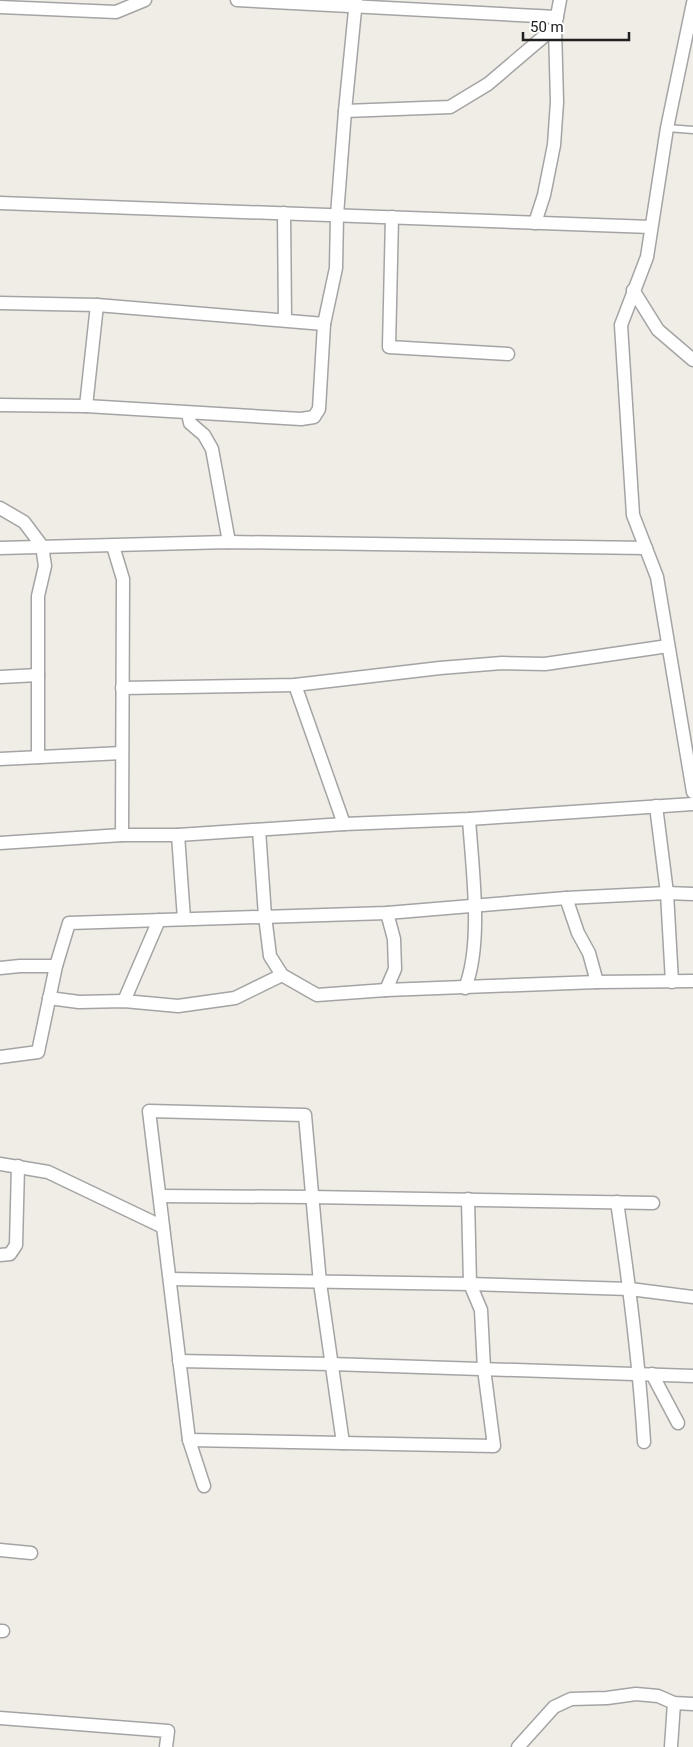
<svg xmlns="http://www.w3.org/2000/svg" width="693" height="1747" font-family="Roboto,sans-serif">
	<style>
		.lines { fill: none; stroke-linecap: round; stroke-linejoin: round }
		.service-casing { stroke: #a4a4a4; stroke-width: 9 }
		.minor-casing { stroke: #a4a4a4; stroke-width: 15 }
		.service { stroke: #fff; stroke-width: 6 }
		.minor { stroke: #fff; stroke-width: 12 }
	</style>
	<rect width="100%" height="100%" fill="#f0ede7"/>
	<g class="lines">
		<defs>
			<polyline id="service" points="667,128 693,130"/>
			<g id="minor">
				<polyline points="237,0 557,17"/>
				<polyline points="693,3 667,128 647,257 621,325 633,515 657,577 693,792"/>
				<polyline points="0,7 116,12 145,0"/>
				<polyline points="345,111 450,107 488,84 555,27"/>
				<polyline points="0,203 651,227"/>
				<polyline points="284,213 285,320"/>
				<polyline points="392,217 389,347 508,354"/>
				<polyline points="535,223 544,195 554,145 557,102 555,27 560,0"/>
				<polyline points="633,290 658,330 693,360"/>
				<polyline points="0,303 97,305 324,324"/>
				<polyline points="0,405 86,406 301,419 314,417 319,409 324,324 336,268 337,215 345,111 356,0"/>
				<polyline points="86,406 97,305"/>
				<polyline points="188,413 190,423 204,435 212,449 229,542"/>
				<polyline points="0,508 24,522 42,546 45,566 38,596 38,757"/>
				<polyline points="113,546 123,579 122,835"/>
				<polyline points="0,548 229,542 646,548"/>
				<polyline points="0,677 38,675"/>
				<polyline points="295,685 344,824"/>
				<polyline points="122,688 295,685 440,668 502,663 545,664 668,646"/>
				<polyline points="0,759 122,753"/>
				<polyline points="656,806 667,893 672,982"/>
				<polyline points="259,830 265,916 270,956 282,975 317,995 386,990 597,982 693,981"/>
				<polyline points="178,835 184,919"/>
				<polyline points="0,843 122,835 178,835 344,824 469,819 693,804"/>
				<polyline points="566,898 578,933 589,953 597,982"/>
				<polyline points="0,968 20,966 56,966"/>
				<path d="M465 988C483 943 472 867 469 819"/>
				<polyline points="386,990 395,969 394,939 387,913"/>
				<polyline points="49,998 79,1002 124,1001 178,1006 235,998 282,975"/>
				<polyline points="124,1001 159,920"/>
				<polyline points="0,1057 38,1052 56,966 69,923 387,913 566,898 667,893 693,894"/>
				<polyline points="0,1164 48,1172 163,1227"/>
				<polyline points="160,1196 311,1197 653,1203"/>
				<path d="M617 1202C629 1282 639 1361 644 1442"/>
				<polyline points="0,1255 10,1254 16,1245 18,1166"/>
				<polyline points="170,1279 470,1284 630,1289 693,1297"/>
				<polyline points="179,1361 331,1364 693,1376"/>
				<polyline points="652,1374 678,1423"/>
				<polyline points="189,1440 494,1446 484,1369 481,1310 470,1284 468,1199"/>
				<polyline points="204,1486 189,1440 149,1111 305,1115 320,1283 343,1443"/>
				<polyline points="0,1550 31,1553"/>
				<polyline points="0,1631 3,1631"/>
				<polyline points="0,1718 168,1731 166,1747"/>
				<polyline points="518,1747 554,1707 571,1699 607,1698 636,1694 658,1696 674,1703 693,1704"/>
				<polyline points="671,1747 674,1703"/>
			</g>
		</defs>
		<!-- service casing -->
		<use href="#service" class="service-casing"/>
		<!-- minor casing -->
		<use href="#minor" class="minor-casing"/>
		<!-- service -->
		<use href="#service" class="service"/>
		<!-- minor -->
		<use href="#minor" class="minor"/>
	</g>
	<!-- scale -->
	<path d="M523 32v8h106v-8" fill="none" stroke="#202020" stroke-width="2.5"/>
	<text x="530" y="32" font-size="15" fill="#202020" stroke="#ffffff" stroke-width="4" paint-order="stroke">50 m</text>
</svg>
